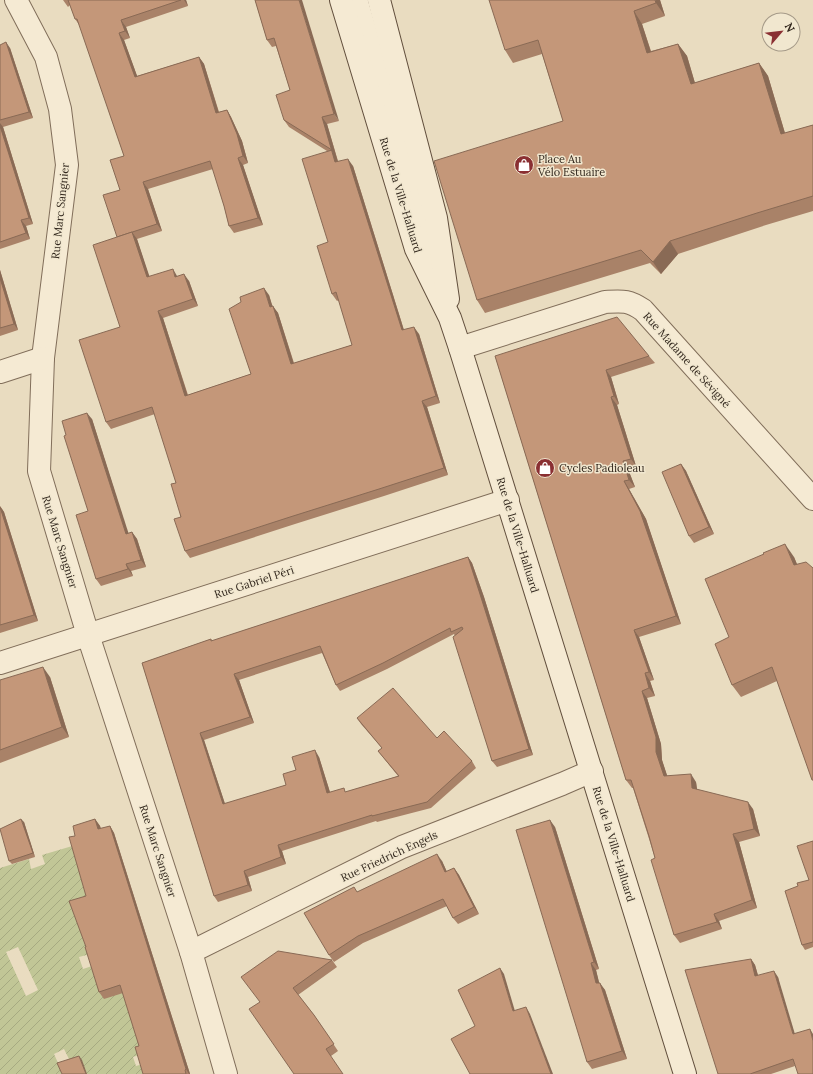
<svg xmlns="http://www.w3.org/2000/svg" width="813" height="1074" font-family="Lora,serif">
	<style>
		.garden { fill: url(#garden-furrows); fill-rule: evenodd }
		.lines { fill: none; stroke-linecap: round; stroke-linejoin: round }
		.lane-casing { stroke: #816e5a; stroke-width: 18 }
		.street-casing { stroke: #816e5a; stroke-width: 24 }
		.secondary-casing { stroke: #624f3d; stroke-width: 24 }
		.lane { stroke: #f5ead3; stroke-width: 17 }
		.street { stroke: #f5ead3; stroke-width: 22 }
		.secondary { stroke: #f5ead3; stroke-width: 22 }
		.wall { fill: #a98268 }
		.shaded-wall { fill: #896a55 }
		.building { fill: #c49779; stroke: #896a55 }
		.labels { text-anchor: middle; stroke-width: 3; stroke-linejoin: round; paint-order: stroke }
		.poi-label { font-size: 11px; fill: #32271d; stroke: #f1e7cf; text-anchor: start }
		.street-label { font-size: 11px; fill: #32271d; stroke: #f1e7cf }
	</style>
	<defs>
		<pattern id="garden-furrows" width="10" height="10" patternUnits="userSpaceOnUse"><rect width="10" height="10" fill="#c1c696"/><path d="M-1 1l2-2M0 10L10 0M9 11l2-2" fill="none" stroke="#a6aa81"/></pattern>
	</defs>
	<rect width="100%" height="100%" fill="#e9dcc0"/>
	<!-- garden -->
	<path class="garden" d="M79 844 121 980 148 1052 133 1057 136 1066 153 1061 157 1074H86L71 1063 64 1049 54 1054 63 1074H0V868L29 859 31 869 45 864 42 855ZM18 947 38 990 26 996 6 952ZM98 952 101 963 83 969 79 957Z"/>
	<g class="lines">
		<defs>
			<polyline id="lane" points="359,0 434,262"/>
			<g id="street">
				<polyline points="16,0 46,57 60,109 67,165 43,358 39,471 88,635 191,952 226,1074"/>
				<path d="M460 348 605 302C623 301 628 300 643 310L813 499"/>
				<polyline points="0,372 43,358"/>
				<polyline points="0,663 508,500"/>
				<polyline points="191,952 402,847 562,784 592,771"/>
			</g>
			<g id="secondary">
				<polyline points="341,0 416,249 450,318 460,348 685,1074"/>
				<polyline points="379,0 436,218 448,299"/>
			</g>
		</defs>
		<!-- lane casing -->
		<use href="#lane" class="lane-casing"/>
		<!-- street casing -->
		<use href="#street" class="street-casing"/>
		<!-- secondary casing -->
		<use href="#secondary" class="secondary-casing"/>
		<!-- lane -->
		<use href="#lane" class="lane"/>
		<!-- street -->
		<use href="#street" class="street"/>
		<!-- secondary -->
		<use href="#secondary" class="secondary"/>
	</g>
	<!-- wall -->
	<g class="wall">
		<polygon points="63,0 186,0 188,6 126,27 130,38 124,40 137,76 199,57 204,64 219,112 227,110 231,117 242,141 248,163 243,165 263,225 234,233 229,226 224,206 213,169 148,189 162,231 137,239 149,277 177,276 189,281 198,306 163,318 188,395 251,374 269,295 272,306 278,313 294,363 352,345 339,300 337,301 332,294 328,242 327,151 289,127 284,120 290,90 276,46 272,47 267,40 255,0 339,121 327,124 338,161 353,166 404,330 419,334 440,403 427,407 448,475 384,496 295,524 190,558 185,551 176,483 155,414 111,429 106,422 120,327 117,237 120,190 124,156 80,26 75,19 70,5 68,7"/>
		<polygon points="660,0 665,16 642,24 651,51 678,44 687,56 695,83 759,63 768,76 785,133 813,125 813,211 766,225 678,254 661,274 650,263 485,313 477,300 563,121 542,54 513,63 505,50"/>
		<polygon points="0,45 10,48 33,118 3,127 33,224 26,226 30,239 0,249"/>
		<polygon points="0,270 18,330 0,336"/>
		<polygon points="495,356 649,356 655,363 611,377 619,404 617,405 636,466 628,469 635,487 629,489 646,519 681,624 639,637 654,680 650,681 655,696 647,698 661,744 662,760 667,776 696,782 697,790 753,809 760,836 739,842 757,908 719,921 722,929 680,943 674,935 655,858 633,788 632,788 626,780"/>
		<polygon points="92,419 128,534 132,532 137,539 146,567 131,571 133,576 101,586 96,579 88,511"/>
		<polygon points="681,464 686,471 714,534 694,543 689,536"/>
		<polygon points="0,506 4,512 38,621 0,633"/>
		<polygon points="764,554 794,557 797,564 813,568 813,781 777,681 741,697 732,685 729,637"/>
		<polygon points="468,557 472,563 484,597 533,755 497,767 492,761 455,636 454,634 387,669 340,691 336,685 322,653 239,680 254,723 204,740 225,804 286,785 296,770 319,757 330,792 346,792 398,776 378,751 382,748 361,724 357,718 437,738 472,761 476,768 431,808 377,822 376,821 282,851 286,864 248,877 252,891 218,902 214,896 142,663 211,639 212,641"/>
		<polygon points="50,677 69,737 0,763 0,680"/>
		<polygon points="95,819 100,826 101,829 110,826 114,833 190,1074 143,1074 139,1046 123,993 104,999 99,992 86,947 86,896 75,836"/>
		<polygon points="24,822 35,857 12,864 9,861"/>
		<polygon points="555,827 599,969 596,970 599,983 605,990 627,1059 592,1069 587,1062"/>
		<polygon points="813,841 813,947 805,950 802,945 798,886 809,880"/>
		<polygon points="442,861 447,872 454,868 459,875 479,914 458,924 453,918 447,906 363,943 334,962 329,955 357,892"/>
		<polygon points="751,959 755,965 758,976 778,977 795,1066 771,1074 718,1074"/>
		<polygon points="332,960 337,967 298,995 314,1015 338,1051 331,1056 260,1002"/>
	</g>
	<!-- shaded-wall -->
	<g class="shaded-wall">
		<polygon points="184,0 186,0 188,6"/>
		<polygon points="299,0 302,0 339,121 334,114"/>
		<polygon points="655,0 660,0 665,16 656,3"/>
		<polygon points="634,11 642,24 655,65 647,53"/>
		<polygon points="121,20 126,27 130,38 125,31"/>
		<polygon points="119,33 124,40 140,84 135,77"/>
		<polygon points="6,42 10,48 33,118 29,112"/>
		<polygon points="678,44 687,56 699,97 691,84"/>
		<polygon points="199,57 204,64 221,120 216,113"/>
		<polygon points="759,63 768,76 789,147 781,134"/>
		<polygon points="227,110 231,117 242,141 248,163 243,156"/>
		<polygon points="322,117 327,124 340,169 335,162"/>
		<polygon points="0,123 3,127 33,224 29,218 0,126"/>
		<polygon points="238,158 243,165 263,225 258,218"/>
		<polygon points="348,159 353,166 406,337 402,330"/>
		<polygon points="143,182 148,189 162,231 157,224"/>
		<polygon points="21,220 26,226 30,239 26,233"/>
		<polygon points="132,232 137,239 152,284 147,277"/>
		<polygon points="670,241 678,254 661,274 653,262"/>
		<polygon points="173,269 177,276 175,277"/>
		<polygon points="0,270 18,330 14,324 0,278"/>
		<polygon points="184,274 189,281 198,306 193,299"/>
		<polygon points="264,288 269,295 275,314 270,307"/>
		<polygon points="273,306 278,313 296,371 291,364"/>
		<polygon points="158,311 163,318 190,403 185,396"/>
		<polygon points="414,327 419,334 440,403 436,396"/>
		<polygon points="606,370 611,377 619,404 614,396"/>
		<polygon points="611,397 617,405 636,466 631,459"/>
		<polygon points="422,401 427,407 448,475 444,468"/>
		<polygon points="87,413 92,419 131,541 126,534"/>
		<polygon points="623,461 628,469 635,487 629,480"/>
		<polygon points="681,464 686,471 714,534 709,527"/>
		<polygon points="624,481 629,489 646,519 681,624 676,616"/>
		<polygon points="0,506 4,512 38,621 34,615"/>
		<polygon points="132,532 137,539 146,567 141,560"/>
		<polygon points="785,544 794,557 802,577 794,565"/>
		<polygon points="468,557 472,563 484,597 533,755 529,749"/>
		<polygon points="126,564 131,571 133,576 128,569"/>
		<polygon points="634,630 639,637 654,680 649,672"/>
		<polygon points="43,667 50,677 69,737 62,727"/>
		<polygon points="645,673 650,681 655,696 649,688"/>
		<polygon points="234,674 239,680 254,723 250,717"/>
		<polygon points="642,691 647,698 661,744 662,760 670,784 664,776 656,752"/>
		<polygon points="200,733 204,740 227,810 223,804"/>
		<polygon points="315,750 319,757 332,799 327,793"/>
		<polygon points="691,774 696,782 698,796 692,788"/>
		<polygon points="748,802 753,809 760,836 754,829"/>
		<polygon points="21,819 24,822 35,857 33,853"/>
		<polygon points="95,819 100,826 103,836 98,829"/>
		<polygon points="550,820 555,827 599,969 594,962"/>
		<polygon points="110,826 114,833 190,1074 189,1074 186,1069"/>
		<polygon points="733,834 739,842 757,908 752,900"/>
		<polygon points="278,845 282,851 286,864 281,857"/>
		<polygon points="437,854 442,861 450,879 445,872"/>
		<polygon points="454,868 459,875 479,914 474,907"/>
		<polygon points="244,871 248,877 252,891 248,885"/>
		<polygon points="714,914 719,921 722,929 717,922"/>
		<polygon points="751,959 755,965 760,982 755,976"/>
		<polygon points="591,963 596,970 601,990 596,983"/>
		<polygon points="500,968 504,974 517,1018 513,1011"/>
		<polygon points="774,971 778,977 797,1041 793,1034"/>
		<polygon points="600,983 605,990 627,1059 622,1051"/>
		<polygon points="526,1007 530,1014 553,1074 551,1074"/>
		<polygon points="810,1029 813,1034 813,1041"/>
		<polygon points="79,1056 82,1060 87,1074 86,1074"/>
	</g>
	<!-- building -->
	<g class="building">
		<polygon points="68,0 181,0 121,20 125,31 119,33 135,77 199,57 216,113 227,110 237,134 243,156 238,158 258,218 229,226 224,206 210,161 143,182 157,224 117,237 103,195 120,190 110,160 124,156 77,19 75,19"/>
		<polygon points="255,0 299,0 334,114 322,117 335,162 348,159 402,330 414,327 436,396 422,401 444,468 379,489 290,517 185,551 174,519 181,517 171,484 176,483 152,407 106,422 79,340 120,327 93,245 132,232 147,277 173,269 175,277 184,274 193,299 158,311 185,396 251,374 229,309 241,302 240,297 264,288 270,307 273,306 291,364 352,345 336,292 332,294 317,246 328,242 302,159 332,150 284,120 276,95 290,90 274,38 267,40"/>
		<polygon points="489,0 655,0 656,3 634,11 647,53 678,44 691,84 759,63 781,134 813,125 813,196 757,213 670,241 653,262 641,250 477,300 434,161 563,121 538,40 505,50"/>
		<polygon points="6,42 29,112 0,120 0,45"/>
		<polygon points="0,126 29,218 21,220 26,233 0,242"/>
		<polygon points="0,278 14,324 0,328"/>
		<polygon points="617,317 649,356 606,370 614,396 611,397 631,459 623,461 629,480 624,481 640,511 676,616 634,630 649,672 645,673 649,688 642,691 656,737 656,752 664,776 691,774 692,788 748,802 754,829 733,834 752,900 714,914 717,922 674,935 651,860 655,858 649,836 631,780 626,780 495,356"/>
		<polygon points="87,413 126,534 132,532 141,560 126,564 128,569 96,579 76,515 88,511 64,436 66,435 62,421"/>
		<polygon points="681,464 709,527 689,536 662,472"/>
		<polygon points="0,507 34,615 0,625"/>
		<polygon points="785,544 794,565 806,562 813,568 813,780 812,780 772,667 732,685 715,644 729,637 705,579 764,554 763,553"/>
		<polygon points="468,557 479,591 529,749 492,761 453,637 463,629 462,627 451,632 450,628 383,663 336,685 320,646 234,674 250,717 200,733 223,804 286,785 283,774 296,770 292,757 315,750 327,793 344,788 345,792 399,776 378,751 382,748 357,718 393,688 437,738 444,731 472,761 427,802 372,816 372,815 278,845 281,857 244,871 248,885 214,896 142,663 211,639 211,641"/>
		<polygon points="43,667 62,727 0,750 0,680"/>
		<polygon points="21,819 33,853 9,861 0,829"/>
		<polygon points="95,819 98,829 110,826 186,1069 185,1070 186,1074 143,1074 135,1047 139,1046 120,985 99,992 85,947 86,947 69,901 86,896 69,837 75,836 73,826"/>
		<polygon points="550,820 594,962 591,963 596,983 600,983 622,1051 587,1062 516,830"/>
		<polygon points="813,841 813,942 802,945 785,891 798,886 797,883 809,880 797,846"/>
		<polygon points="437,854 445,872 454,868 474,907 453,918 443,899 358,936 329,955 304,913 354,887 357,892"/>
		<polygon points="278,951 332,960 293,988 314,1015 334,1044 326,1049 343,1074 294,1074 249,1009 260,1002 241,977"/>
		<polygon points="751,959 755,976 774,971 793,1034 810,1029 813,1041 813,1074 798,1074 793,1059 750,1074 718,1074 685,970"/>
		<polygon points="500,968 513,1011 526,1007 551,1074 470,1074 451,1039 475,1026 458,990"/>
		<polygon points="79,1056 86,1074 62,1074 57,1063"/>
	</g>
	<!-- icons -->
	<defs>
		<symbol id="shop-disc" viewBox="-11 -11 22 22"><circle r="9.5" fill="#8a2f32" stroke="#f1e7cf"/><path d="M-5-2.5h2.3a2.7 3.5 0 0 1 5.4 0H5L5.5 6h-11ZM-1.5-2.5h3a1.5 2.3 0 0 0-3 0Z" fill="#fff"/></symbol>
	</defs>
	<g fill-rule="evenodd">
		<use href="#shop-disc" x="513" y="154" width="22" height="22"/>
		<use href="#shop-disc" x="534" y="457" width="22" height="22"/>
	</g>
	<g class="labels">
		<!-- poi labels -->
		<g class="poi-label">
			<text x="538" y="163">Place Au<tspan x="538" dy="13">Vélo Estuaire</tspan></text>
			<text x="559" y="472">Cycles Padioleau</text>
		</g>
		<!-- street labels -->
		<g class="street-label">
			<text transform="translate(401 195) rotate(73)" y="4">Rue de la Ville-Halluard</text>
			<text transform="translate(60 211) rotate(-84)" y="4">Rue Marc Sangnier</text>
			<text transform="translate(687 360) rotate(48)" y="4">Rue Madame de Sévigné</text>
			<text transform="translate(518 535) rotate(73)" y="4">Rue de la Ville-Halluard</text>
			<text transform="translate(60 542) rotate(73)" y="4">Rue Marc Sangnier</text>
			<text transform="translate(254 582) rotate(-18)" y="4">Rue Gabriel Péri</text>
			<text transform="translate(614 844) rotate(73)" y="4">Rue de la Ville-Halluard</text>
			<text transform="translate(158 851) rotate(72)" y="4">Rue Marc Sangnier</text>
			<text transform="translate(389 856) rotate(-25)" y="4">Rue Friedrich Engels</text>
		</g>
	</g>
	<!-- north arrow -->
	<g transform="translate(781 32) rotate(62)"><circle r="19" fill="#f1e7cf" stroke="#a59a88"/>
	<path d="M0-3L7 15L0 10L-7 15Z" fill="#8a2f32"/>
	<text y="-6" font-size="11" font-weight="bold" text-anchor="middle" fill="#32271d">N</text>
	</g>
</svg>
